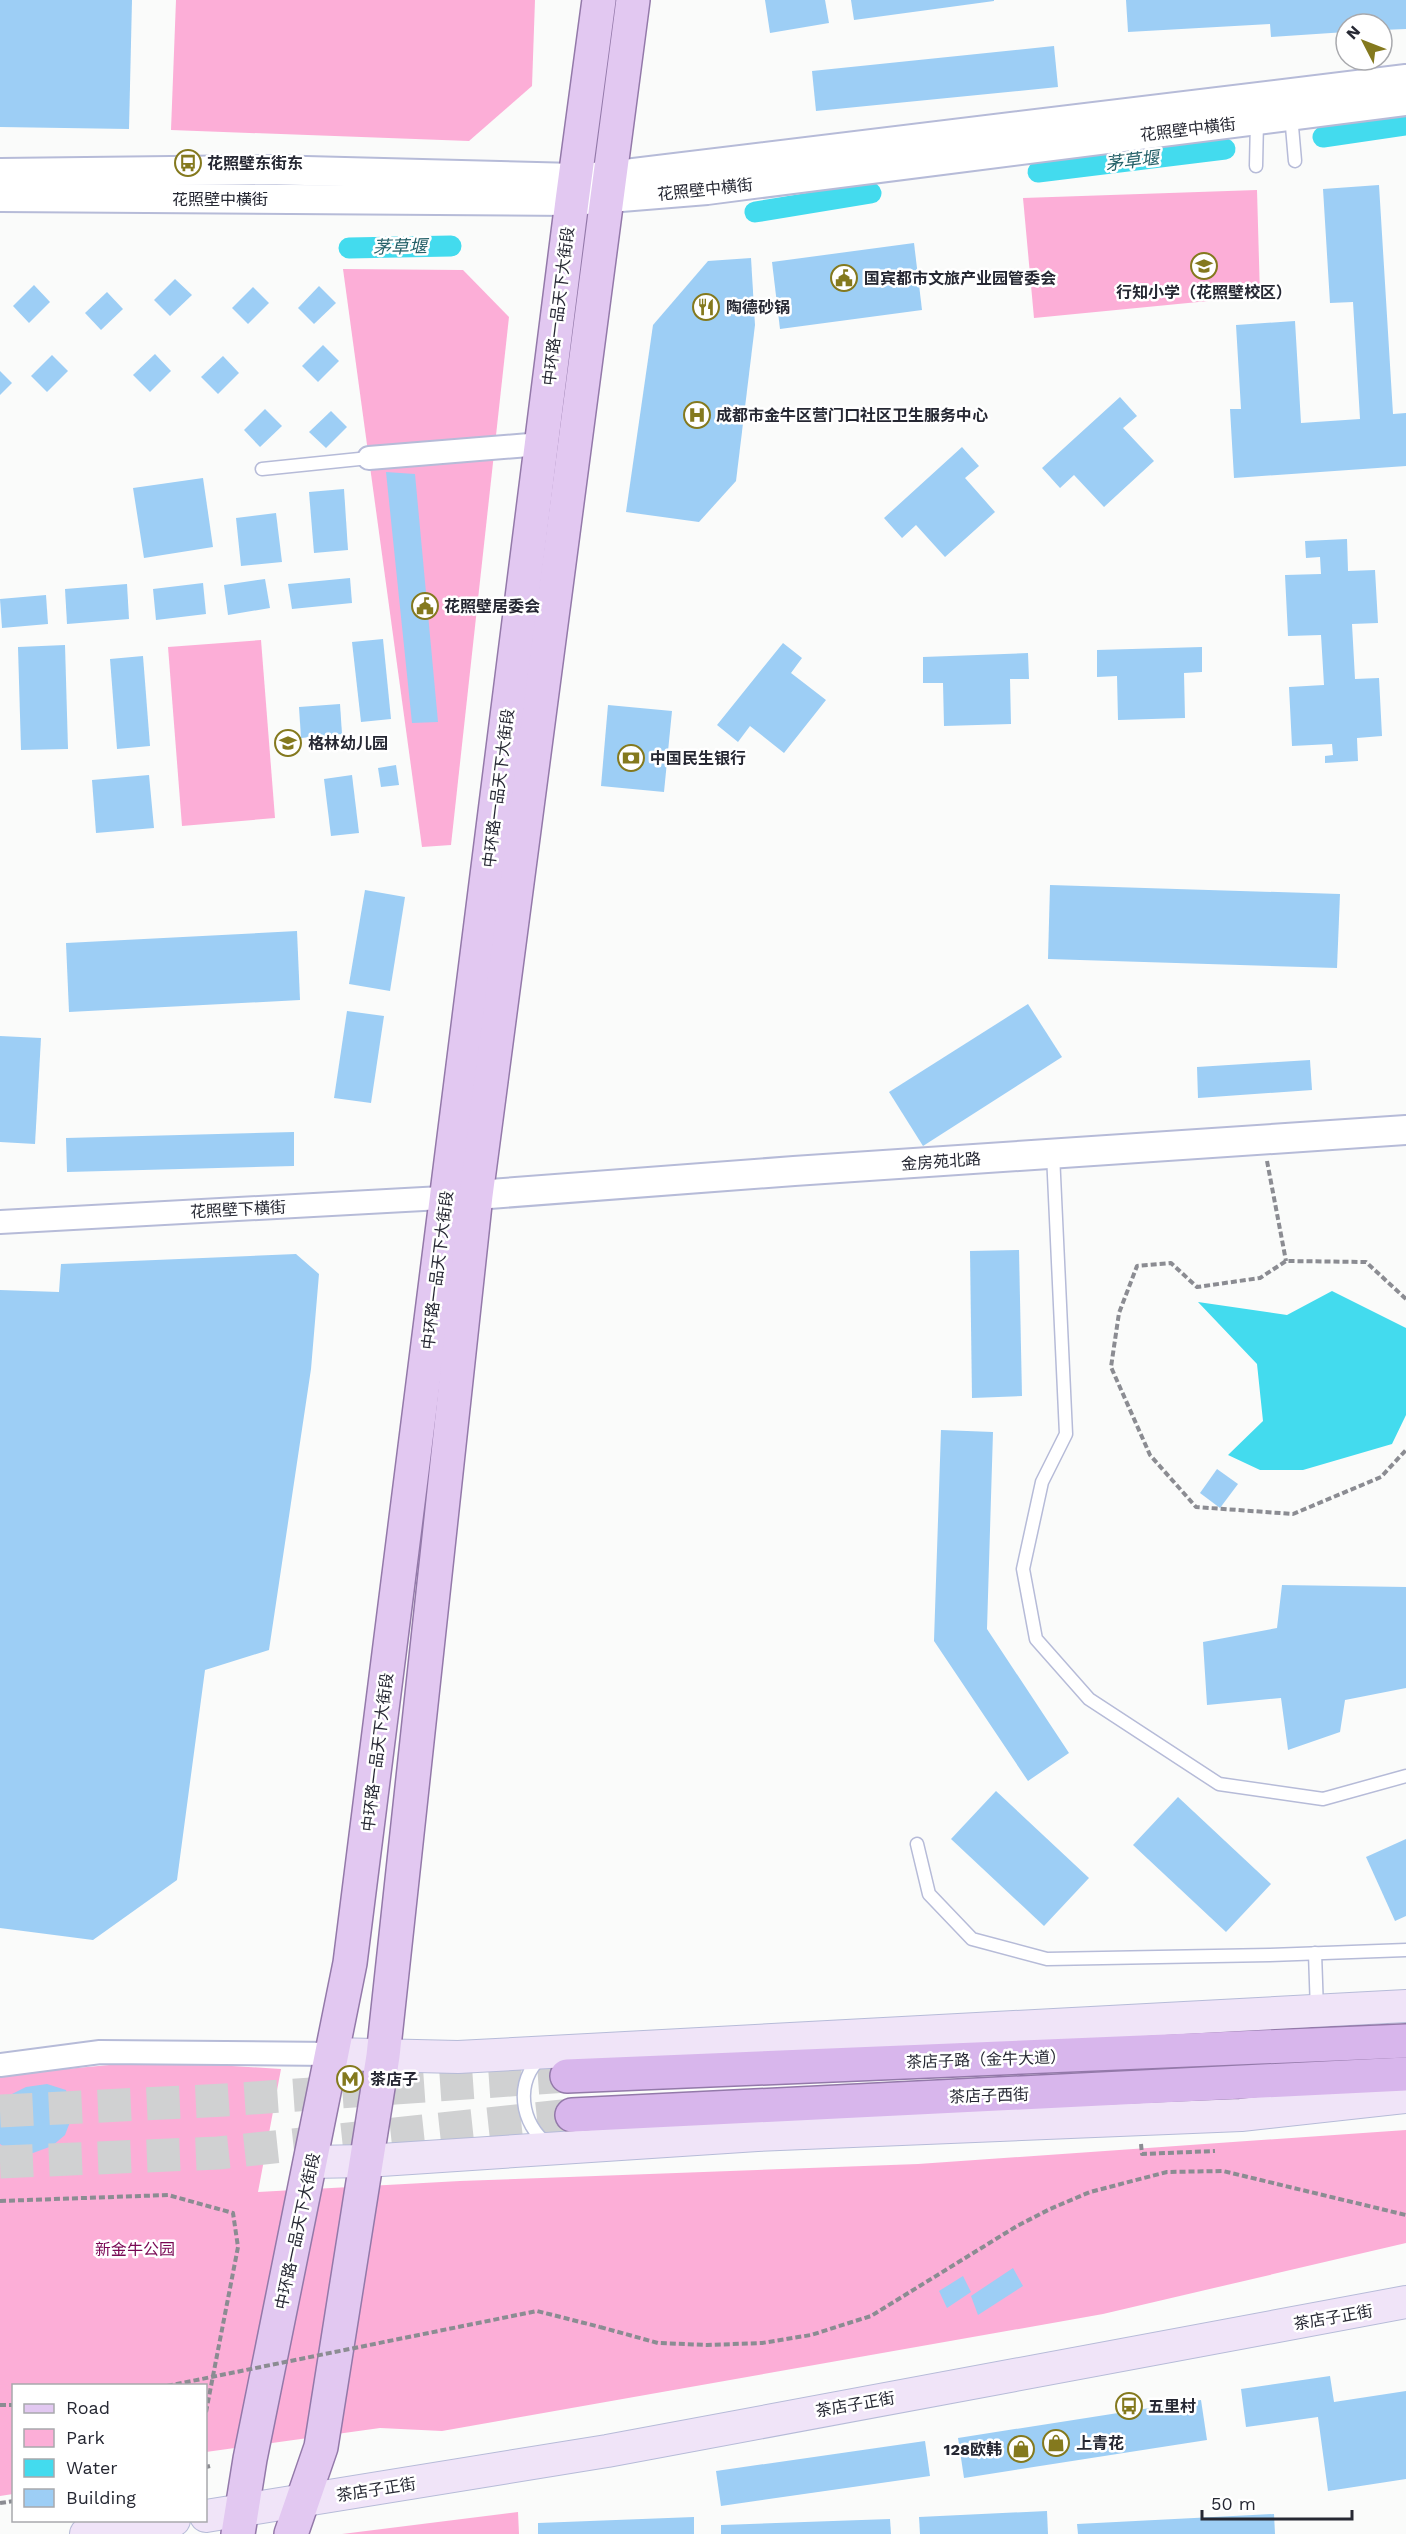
<svg xmlns="http://www.w3.org/2000/svg" width="1406" height="2534" font-family="'Work Sans','Noto Sans SC',sans-serif">
	<style>
		.green { fill: #fcaed7 }
		.water { fill: #43dbee }
		.lines { fill: none; stroke-linecap: round; stroke-linejoin: round }
		.canal { stroke: #43dbee; stroke-width: 21 }
		.building { fill: #9dcef5 }
		.trunk-tunnel { stroke: #d0d1d2; stroke-width: 33; stroke-dasharray: 33 16; stroke-linecap: butt }
		.service-casing { stroke: #b6bbd8; stroke-width: 15 }
		.minor-casing { stroke: #b6bbd8; stroke-width: 26 }
		.tertiary-casing { stroke: #b6bbd8; stroke-width: 32 }
		.secondary-casing { stroke: #b6bbd8; stroke-width: 34 }
		.primary-casing { stroke: #9379a9; stroke-width: 36 }
		.trunk-casing { stroke: #9379a9; stroke-width: 36 }
		.path { stroke: #8b8c92; stroke-width: 4; stroke-dasharray: 6 3; stroke-linecap: butt }
		.service { stroke: #fff; stroke-width: 12 }
		.minor { stroke: #fff; stroke-width: 22 }
		.tertiary { stroke: #fff; stroke-width: 28 }
		.secondary { stroke: #f0e4f8; stroke-width: 32 }
		.primary { stroke: #e2c8f1; stroke-width: 33 }
		.trunk { stroke: #d8b6ec; stroke-width: 33 }
		.path-bridge { stroke: #8b8c92; stroke-width: 4; stroke-dasharray: 6 3; stroke-linecap: butt }
		.labels { text-anchor: middle; stroke-width: 5; stroke-linejoin: round; paint-order: stroke }
		.street-label { font-size: 16px; fill: #262833; stroke: #fff }
		.poi-label { font-size: 16px; font-weight: bold; fill: #262833; stroke: #fff; text-anchor: start }
		.park-label { font-size: 16px; fill: #780753; stroke: #fff }
		.water-label { font-size: 18px; font-style: italic; fill: #246068; stroke: #fff }
	</style>
	<rect width="100%" height="100%" fill="#fafbfa"/>
	<!-- green -->
	<g class="green">
		<polygon points="176,0 535,0 532,86 469,141 171,130"/>
		<polygon points="1257,190 1260,296 1034,318 1023,198"/>
		<polygon points="343,269 463,270 509,317 451,845 422,847"/>
		<polygon points="261,640 275,818 182,826 168,647"/>
		<polygon points="153,2061 281,2069 258,2192 460,2181 918,2164 1406,2130 1406,2243 1103,2314 442,2431 380,2428 206,2452 206,2386 14,2386 13,2494 0,2496 0,2075"/>
		<polygon points="518,2512 519,2534 342,2534"/>
	</g>
	<!-- water -->
	<polygon class="water" points="1332,1291 1406,1328 1406,1415 1392,1444 1303,1470 1260,1470 1228,1455 1263,1421 1257,1364 1198,1302 1287,1315"/>
	<g class="lines">
		<!-- canal -->
		<g class="canal">
			<polyline points="1323,137 1406,125"/>
			<polyline points="1038,172 1225,149"/>
			<polyline points="755,212 871,193"/>
			<polyline points="349,248 451,246"/>
		</g>
	</g>
	<!-- building -->
	<g class="building">
		<polygon points="0,0 132,0 129,129 0,127"/>
		<polygon points="765,0 825,0 829,23 770,33"/>
		<polygon points="851,0 994,0 994,1 854,20"/>
		<polygon points="1126,0 1406,0 1406,29 1382,30 1382,24 1346,24 1346,32 1271,37 1270,24 1128,32"/>
		<polygon points="1054,46 1058,87 816,111 812,71"/>
		<polygon points="1379,185 1393,414 1406,413 1406,466 1234,478 1230,409 1241,409 1236,325 1295,321 1301,423 1360,419 1353,302 1330,303 1323,189"/>
		<polygon points="914,243 922,310 780,329 772,262"/>
		<polygon points="751,258 755,325 736,481 699,522 626,512 653,325 708,261"/>
		<polygon points="175,279 192,295 170,316 154,300"/>
		<polygon points="34,285 50,302 29,323 13,306"/>
		<polygon points="319,286 336,303 314,324 298,308"/>
		<polygon points="253,287 269,303 248,324 232,308"/>
		<polygon points="107,292 123,309 101,330 85,313"/>
		<polygon points="323,345 339,361 318,382 302,366"/>
		<polygon points="155,354 171,371 150,392 133,375"/>
		<polygon points="52,355 68,371 47,392 31,376"/>
		<polygon points="223,356 239,373 218,394 201,377"/>
		<polygon points="0,371 12,383 0,395"/>
		<polygon points="1120,397 1137,416 1123,428 1154,461 1104,507 1074,475 1060,488 1042,468"/>
		<polygon points="265,409 282,426 260,447 244,430"/>
		<polygon points="331,411 347,427 326,448 309,432"/>
		<polygon points="962,447 979,466 965,478 995,512 945,557 916,525 902,538 884,518"/>
		<polygon points="386,472 415,474 438,722 412,723"/>
		<polygon points="203,478 213,547 144,558 133,488"/>
		<polygon points="344,489 348,550 314,553 309,492"/>
		<polygon points="276,513 282,562 241,566 236,518"/>
		<polygon points="1347,539 1348,571 1375,570 1378,623 1352,624 1355,679 1379,678 1382,736 1357,738 1358,761 1325,763 1325,756 1333,755 1332,744 1292,746 1289,687 1324,685 1321,635 1288,636 1285,575 1321,574 1320,557 1306,558 1305,541"/>
		<polygon points="350,578 352,603 292,609 288,584"/>
		<polygon points="265,579 270,608 228,615 224,585"/>
		<polygon points="203,583 206,614 156,620 153,589"/>
		<polygon points="127,584 129,619 67,624 65,589"/>
		<polygon points="46,595 48,624 2,628 0,599"/>
		<polygon points="383,639 391,719 361,722 352,642"/>
		<polygon points="783,643 802,658 791,673 826,700 784,753 750,726 738,742 717,725"/>
		<polygon points="65,645 68,749 21,750 18,647"/>
		<polygon points="1202,647 1202,672 1184,673 1185,718 1118,720 1117,676 1097,677 1097,650"/>
		<polygon points="1028,653 1029,679 1010,679 1011,724 944,726 943,683 923,683 923,657"/>
		<polygon points="143,656 150,746 117,749 110,659"/>
		<polygon points="340,704 342,734 301,738 299,707"/>
		<polygon points="608,705 672,711 664,792 601,786"/>
		<polygon points="396,765 399,785 381,787 378,768"/>
		<polygon points="149,775 154,828 96,833 92,780"/>
		<polygon points="352,775 359,833 331,836 324,779"/>
		<polygon points="1050,885 1340,894 1337,968 1048,959"/>
		<polygon points="365,890 405,897 390,991 349,984"/>
		<polygon points="297,931 300,1000 69,1012 66,943"/>
		<polygon points="1028,1004 1062,1057 923,1146 889,1092"/>
		<polygon points="347,1011 384,1016 371,1103 334,1098"/>
		<polygon points="0,1036 41,1038 35,1144 0,1142"/>
		<polygon points="1310,1060 1312,1090 1198,1098 1197,1067"/>
		<polygon points="294,1132 294,1166 67,1172 66,1138"/>
		<polygon points="1019,1250 1022,1396 972,1398 970,1251"/>
		<polygon points="296,1254 319,1274 311,1369 269,1650 205,1670 177,1880 93,1940 0,1928 0,1290 59,1292 61,1264"/>
		<polygon points="941,1430 993,1432 987,1629 1069,1753 1028,1781 934,1641"/>
		<polygon points="1217,1469 1238,1484 1220,1508 1200,1493"/>
		<polygon points="1282,1585 1406,1587 1406,1688 1345,1700 1340,1732 1288,1750 1281,1698 1207,1705 1203,1642 1277,1628"/>
		<polygon points="996,1791 1089,1878 1044,1926 951,1839"/>
		<polygon points="1178,1797 1271,1884 1226,1932 1133,1845"/>
		<polygon points="1406,1839 1406,1916 1395,1921 1366,1857"/>
		<polygon points="47,2084 66,2090 69,2102 70,2122 65,2135 52,2146 33,2153 11,2152 0,2144 0,2100 26,2087"/>
		<polygon points="1013,2268 1023,2286 978,2315 971,2296"/>
		<polygon points="963,2276 971,2292 947,2308 939,2291"/>
		<polygon points="1330,2376 1334,2402 1406,2391 1406,2479 1328,2491 1318,2417 1246,2427 1241,2389"/>
		<polygon points="1201,2400 1207,2440 964,2478 958,2438"/>
		<polygon points="925,2441 930,2476 721,2506 716,2471"/>
		<polygon points="1047,2511 1048,2534 920,2534 919,2517"/>
		<polygon points="1274,2514 1275,2534 1078,2534 1077,2524"/>
		<polygon points="694,2517 694,2534 538,2534 538,2523"/>
		<polygon points="890,2519 891,2534 721,2534 721,2525"/>
	</g>
	<g class="lines">
		<!-- trunk-tunnel -->
		<g class="trunk-tunnel">
			<polyline points="0,2111 225,2100 567,2076"/>
			<polyline points="0,2162 218,2153 572,2115"/>
		</g>
		<defs>
			<g id="service">
				<polyline points="1291,115 1295,161"/>
				<polyline points="1256,166 1257,120"/>
				<polyline points="262,469 369,458"/>
				<polyline points="1053,1154 1066,1434 1042,1482 1023,1569 1036,1639 1089,1699 1219,1784 1323,1799 1406,1776"/>
				<polyline points="917,1844 929,1894 972,1939 1047,1959 1270,1955 1406,1950"/>
				<polyline points="1315,1953 1317,2011"/>
				<path d="M542 2057C514 2080 520 2125 549 2145"/>
			</g>
			<g id="minor">
				<polyline points="369,458 541,444"/>
				<polyline points="0,1222 460,1197"/>
				<polyline points="0,2065 100,2052 333,2054"/>
			</g>
			<g id="tertiary">
				<polyline points="0,173 267,170 575,178 609,176 1406,79"/>
				<polyline points="0,197 572,201 707,190 1406,101"/>
				<polyline points="476,1195 794,1171 1406,1130"/>
			</g>
			<g id="secondary">
				<polyline points="333,2054 458,2057 1406,2006"/>
				<polyline points="311,2162 366,2161 757,2135 1241,2115 1406,2097"/>
				<polyline points="206,2516 607,2451 1406,2302"/>
				<polyline points="86,2534 174,2520"/>
			</g>
			<g id="primary">
				<polyline points="238,2534 250,2459 350,1963 572,201 599,0"/>
				<polyline points="291,2534 321,2447 383,2056 476,1195 633,0"/>
			</g>
			<g id="trunk">
				<polyline points="567,2076 1406,2041"/>
				<polyline points="572,2115 1406,2074"/>
			</g>
		</defs>
		<!-- service casing -->
		<use href="#service" class="service-casing"/>
		<!-- minor casing -->
		<use href="#minor" class="minor-casing"/>
		<!-- tertiary casing -->
		<use href="#tertiary" class="tertiary-casing"/>
		<!-- secondary casing -->
		<use href="#secondary" class="secondary-casing"/>
		<!-- primary casing -->
		<use href="#primary" class="primary-casing"/>
		<!-- trunk casing -->
		<use href="#trunk" class="trunk-casing"/>
		<!-- path -->
		<g class="path">
			<polyline points="1267,1161 1286,1261"/>
			<polyline points="1406,1299 1366,1262 1286,1261 1260,1278 1197,1287 1171,1263 1137,1266 1119,1313 1111,1367 1150,1455 1196,1507 1293,1514 1381,1477 1406,1450"/>
			<polyline points="1141,2144 1142,2154 1215,2151"/>
			<polyline points="0,2201 168,2195 233,2213 238,2247 206,2412"/>
			<polyline points="600,2327 658,2343 707,2345 762,2343 811,2335 871,2316 1017,2226 1050,2209 1090,2192 1167,2172 1223,2171 1406,2215"/>
			<polyline points="0,2405 14,2405"/>
			<polyline points="206,2467 210,2466"/>
			<polyline points="0,2503 14,2501"/>
		</g>
		<!-- service -->
		<use href="#service" class="service"/>
		<!-- minor -->
		<use href="#minor" class="minor"/>
		<!-- tertiary -->
		<use href="#tertiary" class="tertiary"/>
		<!-- secondary -->
		<use href="#secondary" class="secondary"/>
		<!-- primary -->
		<use href="#primary" class="primary"/>
		<!-- trunk -->
		<use href="#trunk" class="trunk"/>
		<!-- path-bridge -->
		<polyline class="path-bridge" points="167,2386 537,2311 600,2327"/>
	</g>
	<!-- icons -->
	<defs>
		<symbol id="bus-ring" viewBox="-11 -11 22 22"><circle r="9.5" fill="#fff" stroke="#84791e" stroke-width="1.5"/><path d="M-5-6H5V4H4V6H2V4H-2V6H-4V4H-5ZM-3.5-4V0h7V-4ZM-3.5 1.2v1.5H-2V1.2ZM2 1.2v1.5H3.5V1.2Z" fill="#84791e"/></symbol>
		<symbol id="school-ring" viewBox="-11 -11 22 22"><circle r="9.5" fill="#fff" stroke="#84791e" stroke-width="1.5"/><path d="M0-5L7-2L0 1L-7-2ZM-4 1L0 2.5L4 1V4Q0 6-4 4Z" fill="#84791e"/></symbol>
		<symbol id="civic-ring" viewBox="-11 -11 22 22"><circle r="9.5" fill="#fff" stroke="#84791e" stroke-width="1.5"/><path d="M-.6-6.5H3V-4.5H.6V-3L4-1V1h2V6H-6V1h2V-1L-.6-3ZM-1.2 2.5V6h2.4V2.5Z" fill="#84791e"/></symbol>
		<symbol id="restaurant-ring" viewBox="-11 -11 22 22"><circle r="9.5" fill="#fff" stroke="#84791e" stroke-width="1.5"/><path d="M-5-6h1v4h1v-4h1v4h1v-4h1v5L-1.5 .5V6h-2V.5L-5-1ZM5-6V6H3V1.5H1.5Q1.5-4 5-6Z" fill="#84791e"/></symbol>
		<symbol id="hospital-ring" viewBox="-11 -11 22 22"><circle r="9.5" fill="#fff" stroke="#84791e" stroke-width="1.5"/><path d="M-5-5h3v3.5h4V-5h3V5h-3V1.5h-4V5h-3Z" fill="#84791e"/></symbol>
		<symbol id="bank-ring" viewBox="-11 -11 22 22"><circle r="9.5" fill="#fff" stroke="#84791e" stroke-width="1.5"/><path d="M-6-4H6V4H-6ZM0-2.3a2.3 2.3 0 1 0 0 4.6a2.3 2.3 0 1 0 0-4.6Z" fill="#84791e"/></symbol>
		<symbol id="metro-ring" viewBox="-11 -11 22 22"><circle r="9.5" fill="#fff" stroke="#84791e" stroke-width="1.5"/><path d="M-5.5 5V-5H-3L0 0L3-5H5.5V5H3V-.5L0 4L-3-.5V5Z" fill="#84791e"/></symbol>
		<symbol id="shop-ring" viewBox="-11 -11 22 22"><circle r="9.5" fill="#fff" stroke="#84791e" stroke-width="1.5"/><path d="M-5-2.5h2.3a2.7 3.5 0 0 1 5.4 0H5L5.5 6h-11ZM-1.5-2.5h3a1.5 2.3 0 0 0-3 0Z" fill="#84791e"/></symbol>
	</defs>
	<g fill-rule="evenodd">
		<use href="#bus-ring" x="173" y="148" width="30" height="30"/>
		<use href="#school-ring" x="1189" y="251" width="30" height="30"/>
		<use href="#civic-ring" x="829" y="263" width="30" height="30"/>
		<use href="#restaurant-ring" x="691" y="292" width="30" height="30"/>
		<use href="#hospital-ring" x="682" y="400" width="30" height="30"/>
		<use href="#civic-ring" x="410" y="591" width="30" height="30"/>
		<use href="#school-ring" x="273" y="728" width="30" height="30"/>
		<use href="#bank-ring" x="616" y="743" width="30" height="30"/>
		<use href="#metro-ring" x="335" y="2064" width="30" height="30"/>
		<use href="#bus-ring" x="1114" y="2391" width="30" height="30"/>
		<use href="#shop-ring" x="1041" y="2428" width="30" height="30"/>
		<use href="#shop-ring" x="1006" y="2434" width="30" height="30"/>
	</g>
	<g class="labels">
		<!-- street labels -->
		<g class="street-label">
			<text transform="translate(1188 129) rotate(-7)" y="6">花照壁中横街</text>
			<text transform="translate(705 189) rotate(-6)" y="6">花照壁中横街</text>
			<text x="220" y="205">花照壁中横街</text>
			<text transform="translate(558 306) rotate(-83)" y="6">中环路一品天下大街段</text>
			<text transform="translate(498 788) rotate(-83)" y="6">中环路一品天下大街段</text>
			<text transform="translate(941 1161) rotate(-4)" y="6">金房苑北路</text>
			<text transform="translate(238 1209) rotate(-3)" y="6">花照壁下横街</text>
			<text transform="translate(437 1270) rotate(-83)" y="6">中环路一品天下大街段</text>
			<text transform="translate(377 1752) rotate(-83)" y="6">中环路一品天下大街段</text>
			<text transform="translate(986 2059) rotate(-2)" y="6">茶店子路（金牛大道）</text>
			<text transform="translate(989 2095) rotate(-2)" y="6">茶店子西街</text>
			<text transform="translate(297 2231) rotate(-78)" y="6">中环路一品天下大街段</text>
			<text transform="translate(1333 2317) rotate(-10)" y="6">茶店子正街</text>
			<text transform="translate(855 2404) rotate(-10)" y="6">茶店子正街</text>
			<text transform="translate(376 2489) rotate(-9)" y="6">茶店子正街</text>
		</g>
		<!-- poi labels -->
		<g class="poi-label">
			<text x="207" y="169">花照壁东街东</text>
			<text x="864" y="284">国宾都市文旅产业园管委会</text>
			<text x="1204" y="298" text-anchor="middle">行知小学（花照壁校区）</text>
			<text x="726" y="313">陶德砂锅</text>
			<text x="716" y="421">成都市金牛区营门口社区卫生服务中心</text>
			<text x="444" y="612">花照壁居委会</text>
			<text x="308" y="749">格林幼儿园</text>
			<text x="650" y="764">中国民生银行</text>
			<text x="370" y="2085">茶店子</text>
			<text x="1148" y="2412">五里村</text>
			<text x="1076" y="2449">上青花</text>
			<text x="1002" y="2455" text-anchor="end">128欧韩</text>
		</g>
		<!-- park labels -->
		<g class="park-label">
			<text x="135" y="2255">新金牛公园</text>
		</g>
		<!-- water labels -->
		<g class="water-label">
			<text transform="translate(1132 161) rotate(-7)" y="6">茅草堰</text>
			<text transform="translate(400 247) rotate(-1)" y="6">茅草堰</text>
		</g>
	</g>
	<!-- legend -->
	<rect x="12" y="2384" width="195" height="138" fill="#ffffff" stroke="#a8a9ad" stroke-width="1.5"/>
	<rect x="24" y="2404" width="30" height="9" fill="#e2c8f1" stroke="#a8a9ad" stroke-width="1.5"/>
	<text x="66" y="2414" font-size="18" fill="#262833">Road</text>
	<rect x="24" y="2429" width="30" height="18" fill="#fcaed7" stroke="#a8a9ad" stroke-width="1.5"/>
	<text x="66" y="2444" font-size="18" fill="#262833">Park</text>
	<rect x="24" y="2459" width="30" height="18" fill="#43dbee" stroke="#a8a9ad" stroke-width="1.5"/>
	<text x="66" y="2474" font-size="18" fill="#262833">Water</text>
	<rect x="24" y="2489" width="30" height="18" fill="#9dcef5" stroke="#a8a9ad" stroke-width="1.5"/>
	<text x="66" y="2504" font-size="18" fill="#262833">Building</text>
	<!-- north arrow -->
	<g transform="translate(1364 42) rotate(312)"><circle r="28" fill="#ffffff" stroke="#a8a9ad" stroke-width="1.5"/>
	<path d="M0-4.5L10 22L0 15L-10 22Z" fill="#84791e"/>
	<text y="-9" font-size="16" font-weight="bold" text-anchor="middle" fill="#262833">N</text>
	</g>
	<!-- scale -->
	<path d="M1202 2510v9h150v-9" fill="none" stroke="#262833" stroke-width="3"/>
	<text x="1211" y="2510" font-size="18" fill="#262833" stroke="#ffffff" stroke-width="4.5" paint-order="stroke">50 m</text>
</svg>
